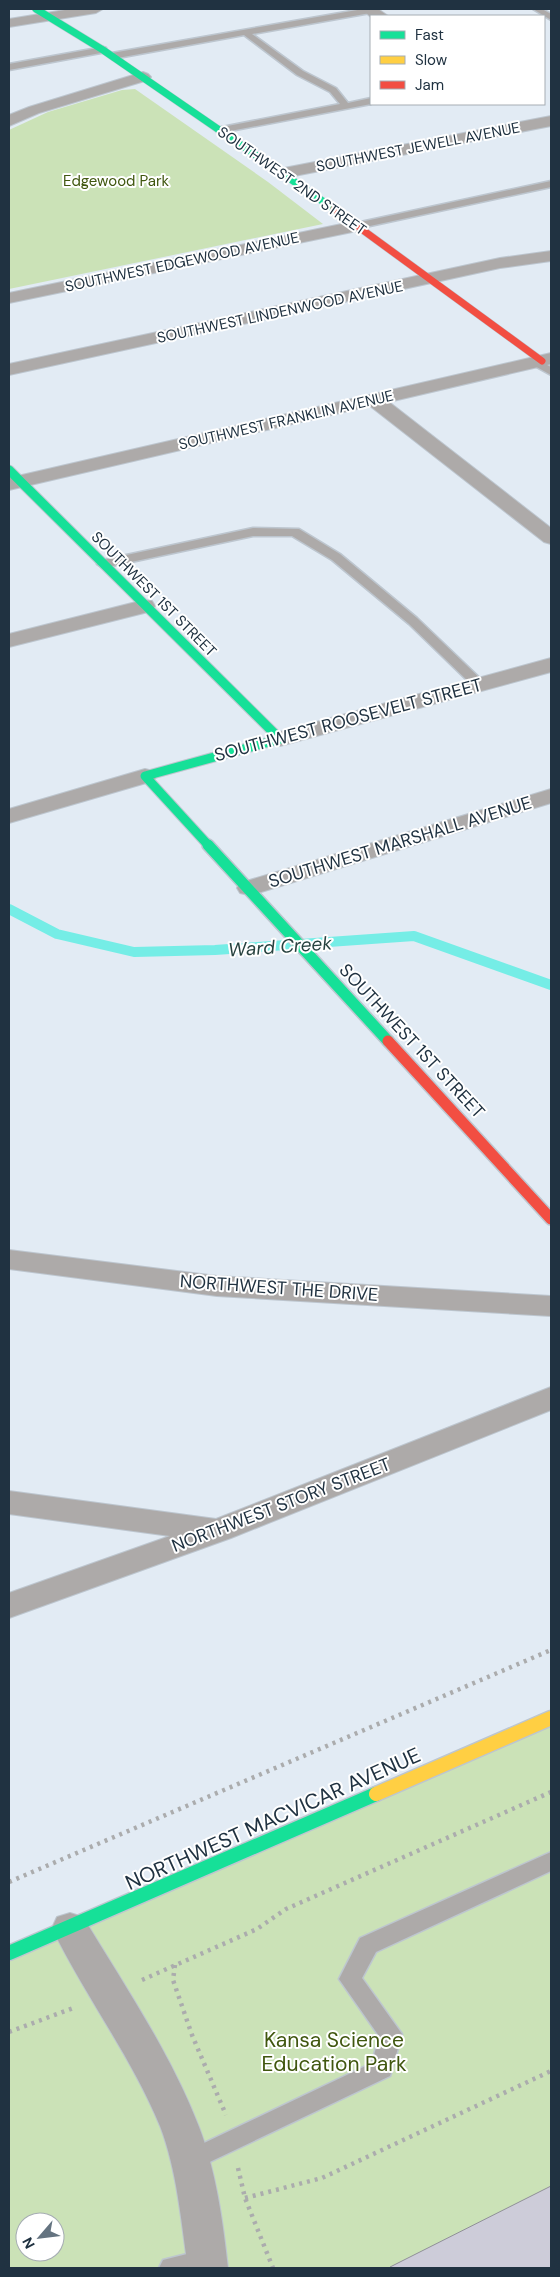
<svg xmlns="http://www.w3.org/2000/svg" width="560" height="2277" font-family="'DM Sans',sans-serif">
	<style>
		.green { fill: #cbe2b7; fill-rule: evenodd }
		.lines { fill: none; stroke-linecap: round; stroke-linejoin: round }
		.stream { stroke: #75ede6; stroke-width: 10 }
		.building { fill: #cdccd9; stroke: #908f98 }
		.lane-casing { stroke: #bdc6cf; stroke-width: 3 }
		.street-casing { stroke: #bdc6cf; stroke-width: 2 }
		.fast-far3-casing { stroke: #bdc6cf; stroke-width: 8 }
		.fast-far2-casing { stroke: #bdc6cf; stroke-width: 11 }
		.fast-far1-casing { stroke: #bdc6cf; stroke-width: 14 }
		.fast-casing { stroke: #bdc6cf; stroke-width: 17 }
		.slow-casing { stroke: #bdc6cf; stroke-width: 17 }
		.jam-far1-casing { stroke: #bdc6cf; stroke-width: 8 }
		.jam-casing { stroke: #bdc6cf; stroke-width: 14 }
		.path { stroke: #abacad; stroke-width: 4.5; stroke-dasharray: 3 5; stroke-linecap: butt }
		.lane { fill: #adaaa9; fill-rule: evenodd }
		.street { fill: #adaaa9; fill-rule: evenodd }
		.fast-far3 { stroke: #16e098; stroke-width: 7 }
		.fast-far2 { stroke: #16e098; stroke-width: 9 }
		.fast-far1 { stroke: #16e098; stroke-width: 11 }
		.fast { stroke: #16e098; stroke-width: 14 }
		.slow { stroke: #ffcf43; stroke-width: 14 }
		.jam-far1 { stroke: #f24e42; stroke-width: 7 }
		.jam { stroke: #f24e42; stroke-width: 11 }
		.labels { text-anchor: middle; stroke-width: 4; stroke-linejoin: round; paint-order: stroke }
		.far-street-label { font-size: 15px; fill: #203241; stroke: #fff }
		.far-park-label { font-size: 15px; fill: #40570f; stroke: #fff }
		.street-label { font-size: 18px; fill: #203241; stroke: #fff }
		.water-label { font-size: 19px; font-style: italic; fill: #27423f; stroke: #fff }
		.near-street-label { font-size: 21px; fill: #203241; stroke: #fff }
		.near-park-label { font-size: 21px; fill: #40570f; stroke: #fff }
	</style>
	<rect width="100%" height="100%" fill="#e2ebf4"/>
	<!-- green -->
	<g class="green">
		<polygon points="135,89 268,182 323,224 9,289 9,130 48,112 122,90"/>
		<path d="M551 1722V2268H9V1958ZM25 2222H55V2252H25Z"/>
	</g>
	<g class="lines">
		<!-- stream -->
		<polyline class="stream" points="9,909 57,934 134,952 215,950 414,936 551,985"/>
	</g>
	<!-- building -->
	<polygon class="building" points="551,2186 551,2268 391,2268 390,2267"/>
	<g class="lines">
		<defs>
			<g id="lane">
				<polygon points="363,9 380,9 376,12 252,34 303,71 336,88 348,103 371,98 371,104 220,133 217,132 217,128 340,104 330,92 297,75 244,35 112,59 108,56 112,53"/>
				<polygon points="533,9 542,9 551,14 551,20"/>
				<polygon points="103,47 106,48 106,52 9,70 9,64"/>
				<polygon points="551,181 551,187 356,229 351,226 356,223"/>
				<polygon points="537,360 551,367 551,375 533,365 532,363"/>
				<polygon points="253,528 299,529 340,554 417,618 486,684 484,687 474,687 409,624 332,560 292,536 253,536 103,568 97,564 103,560"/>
				<polygon points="551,1852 551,1871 376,1952 362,1978 402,2034 390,2076 197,2168 189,2172 181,2168 177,2161 181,2154 372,2063 379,2036 339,1979 360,1938"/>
				<polygon points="207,2249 215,2252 219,2260 215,2268 159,2268 163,2260"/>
			</g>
			<g id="street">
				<polygon points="71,9 103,9 96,13 9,27 9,19"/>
				<polygon points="361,9 378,9 388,16 371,17"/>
				<polygon points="143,72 148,74 151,77 148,80 39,113 9,126 9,115 29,107"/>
				<polygon points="551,116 551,126 284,178 278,176 276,173 278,170 284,168"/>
				<polygon points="356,221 362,222 364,226 362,230 9,303 9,293"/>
				<polygon points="551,251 551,261 500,268 9,375 9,364 500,258"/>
				<polygon points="551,353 551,364 389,402 551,528 551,544 544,542 370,406 9,490 9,478"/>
				<polygon points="144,600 152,601 155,606 152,611 9,647 9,634"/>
				<polygon points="551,658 551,672 280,746 272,744 269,739 272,734"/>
				<polygon points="145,769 153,771 157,776 153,781 9,823 9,809"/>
				<polygon points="551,789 551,803 258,893 249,895 240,893 237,888 240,883"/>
				<polygon points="9,1250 217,1276 551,1296 551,1316 217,1296 9,1269"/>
				<polygon points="551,1387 551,1410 231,1538 9,1618 9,1593 170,1536 9,1514 9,1491 216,1519"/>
				<path d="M70 1913 83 1917C124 1985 170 2052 199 2127 216 2171 223 2222 228 2268H188C181 2221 177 2170 160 2126 131 2056 85 1996 52 1928L57 1917Z"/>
			</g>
			<polyline id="fast-far3" points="36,9 103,50 334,209"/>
			<g id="fast-far2">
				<polyline points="9,470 280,739"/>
				<polyline points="209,846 145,776 280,739"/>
			</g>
			<polyline id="fast-far1" points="208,845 388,1041"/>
			<polyline id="fast" points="9,1953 376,1794"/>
			<polyline id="slow" points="376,1794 551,1718"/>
			<polyline id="jam-far1" points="334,209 542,361"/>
			<polyline id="jam" points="388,1041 551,1219"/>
		</defs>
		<!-- lane casing -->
		<use href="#lane" class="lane-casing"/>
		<!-- street casing -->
		<use href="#street" class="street-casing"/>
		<!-- fast-far3 casing -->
		<use href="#fast-far3" class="fast-far3-casing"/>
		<!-- fast-far2 casing -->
		<use href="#fast-far2" class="fast-far2-casing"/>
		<!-- fast-far1 casing -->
		<use href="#fast-far1" class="fast-far1-casing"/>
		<!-- fast casing -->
		<use href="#fast" class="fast-casing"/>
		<!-- slow casing -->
		<use href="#slow" class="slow-casing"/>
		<!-- jam-far1 casing -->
		<use href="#jam-far1" class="jam-far1-casing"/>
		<!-- jam casing -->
		<use href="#jam" class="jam-casing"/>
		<!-- path -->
		<g class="path">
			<polyline points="9,1882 551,1650"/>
			<polyline points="175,1965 173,1980 192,2035 226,2115"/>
			<polyline points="142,1980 257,1929 286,1909 551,1792"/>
			<polyline points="9,2032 76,2007"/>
			<polyline points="238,2168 245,2198 273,2268"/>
			<polyline points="245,2198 322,2178 551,2071"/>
		</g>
		<!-- lane -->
		<use href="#lane" class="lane"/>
		<!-- street -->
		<use href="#street" class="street"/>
		<!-- fast-far3 -->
		<use href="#fast-far3" class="fast-far3"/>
		<!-- fast-far2 -->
		<use href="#fast-far2" class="fast-far2"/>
		<!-- fast-far1 -->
		<use href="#fast-far1" class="fast-far1"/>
		<!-- fast -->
		<use href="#fast" class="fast"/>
		<!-- slow -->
		<use href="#slow" class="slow"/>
		<!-- jam-far1 -->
		<use href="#jam-far1" class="jam-far1"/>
		<!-- jam -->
		<use href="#jam" class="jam"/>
	</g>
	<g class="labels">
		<!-- far-street labels -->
		<g class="far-street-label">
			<text transform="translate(418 147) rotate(-11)" y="5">SOUTHWEST JEWELL AVENUE</text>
			<text transform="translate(292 181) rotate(35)" y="5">SOUTHWEST 2ND STREET</text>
			<text transform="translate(182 262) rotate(-12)" y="5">SOUTHWEST EDGEWOOD AVENUE</text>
			<text transform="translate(280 312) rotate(-12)" y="5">SOUTHWEST LINDENWOOD AVENUE</text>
			<text transform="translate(286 420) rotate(-13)" y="5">SOUTHWEST FRANKLIN AVENUE</text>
			<text transform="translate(154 594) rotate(45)" y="5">SOUTHWEST 1ST STREET</text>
		</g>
		<!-- far-park labels -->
		<g class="far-park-label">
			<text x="116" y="186">Edgewood Park</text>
		</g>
		<!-- street labels -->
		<g class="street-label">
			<text transform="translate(348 720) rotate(-15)" y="6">SOUTHWEST ROOSEVELT STREET</text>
			<text transform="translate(400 842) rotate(-17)" y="6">SOUTHWEST MARSHALL AVENUE</text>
			<text transform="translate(412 1041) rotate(47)" y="6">SOUTHWEST 1ST STREET</text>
			<text transform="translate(279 1288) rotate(4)" y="6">NORTHWEST THE DRIVE</text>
			<text transform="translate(281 1505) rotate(-21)" y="6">NORTHWEST STORY STREET</text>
		</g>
		<!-- water labels -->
		<g class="water-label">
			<text transform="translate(280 946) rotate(-4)" y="7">Ward Creek</text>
		</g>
		<!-- near-street labels -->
		<g class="near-street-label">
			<text transform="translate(273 1819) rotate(-24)" y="7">NORTHWEST MACVICAR AVENUE</text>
		</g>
		<!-- near-park labels -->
		<g class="near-park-label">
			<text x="334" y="2047">Kansa Science<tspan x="334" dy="24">Education Park</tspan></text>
		</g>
	</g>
	<!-- border -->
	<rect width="560" height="2277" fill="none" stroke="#203241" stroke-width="20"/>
	<!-- legend -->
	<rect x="370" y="15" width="175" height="90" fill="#ffffff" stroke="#a6adb3"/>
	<rect x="380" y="31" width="25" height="8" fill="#16e098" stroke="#a6adb3"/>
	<text x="415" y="40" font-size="15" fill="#203241">Fast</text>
	<rect x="380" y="56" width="25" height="8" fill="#ffcf43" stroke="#a6adb3"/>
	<text x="415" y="65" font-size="15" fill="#203241">Slow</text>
	<rect x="380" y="81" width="25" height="8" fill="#f24e42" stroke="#a6adb3"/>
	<text x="415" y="90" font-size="15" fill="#203241">Jam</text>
	<!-- north arrow -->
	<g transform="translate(40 2237) rotate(242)"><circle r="24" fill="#ffffff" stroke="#a6adb3"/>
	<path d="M0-4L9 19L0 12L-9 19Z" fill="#647380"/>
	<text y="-8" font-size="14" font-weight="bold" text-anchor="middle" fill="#203241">N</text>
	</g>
</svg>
